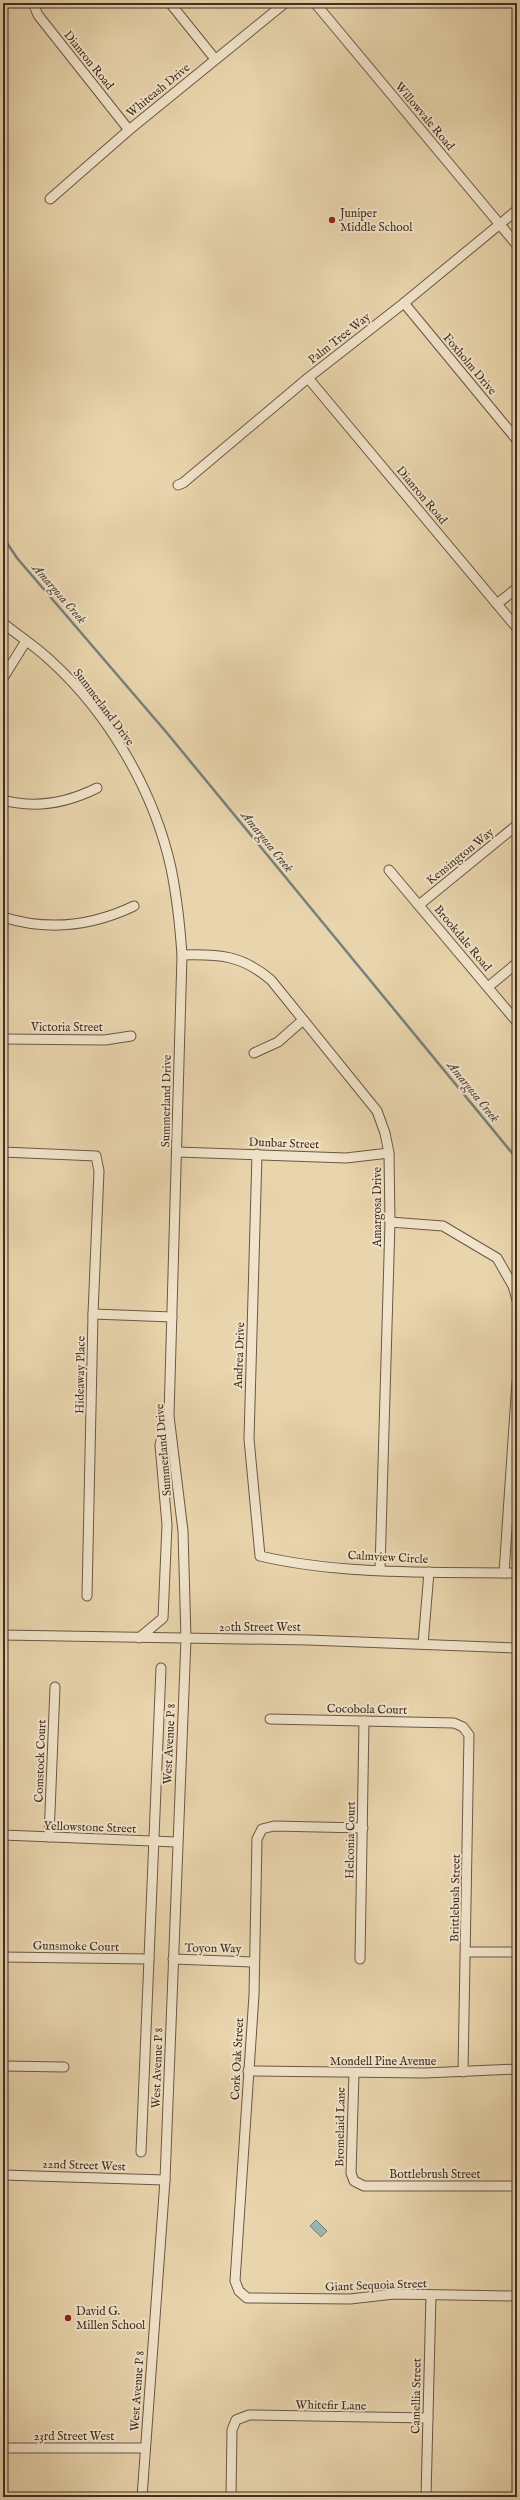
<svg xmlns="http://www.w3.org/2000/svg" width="520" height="2500" font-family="'IM FELL English',serif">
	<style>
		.water { fill: #9ab7b3; stroke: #77807a }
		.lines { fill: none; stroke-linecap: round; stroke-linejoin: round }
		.stream { stroke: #77807a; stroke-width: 2.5 }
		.minor-casing { stroke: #6c5746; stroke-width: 11 }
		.minor { stroke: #f1e4ca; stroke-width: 9 }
		.poi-dot { fill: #8f2418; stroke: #f1e4ca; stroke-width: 1.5 }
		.labels { text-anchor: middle; stroke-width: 4; stroke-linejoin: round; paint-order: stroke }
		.street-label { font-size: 12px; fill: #422d24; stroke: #f1e4ca }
		.poi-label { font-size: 12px; fill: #422d24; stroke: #f1e4ca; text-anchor: start }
		.water-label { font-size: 13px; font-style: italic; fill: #544941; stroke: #f1e4ca }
	</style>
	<rect width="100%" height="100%" fill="#e9d5ad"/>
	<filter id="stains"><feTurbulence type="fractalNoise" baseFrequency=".005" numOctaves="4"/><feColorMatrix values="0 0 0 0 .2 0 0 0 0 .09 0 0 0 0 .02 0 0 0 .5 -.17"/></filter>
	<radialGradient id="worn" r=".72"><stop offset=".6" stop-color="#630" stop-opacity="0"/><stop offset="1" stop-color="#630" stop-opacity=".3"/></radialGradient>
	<!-- water -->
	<polygon class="water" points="316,2220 327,2231 321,2237 310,2226"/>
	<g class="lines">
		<!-- stream -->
		<polyline class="stream" points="3,537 17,558 167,733 517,1159"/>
		<defs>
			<g id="minor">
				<polyline points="33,3 38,15 129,130"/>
				<polyline points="170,3 215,59"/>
				<polyline points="315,3 517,245"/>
				<polyline points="515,3 517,5"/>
				<polyline points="50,199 129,130 285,3"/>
				<polyline points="404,303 517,440"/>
				<polyline points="308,378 517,628"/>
				<polyline points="178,485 183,483 308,378 404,303 517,210"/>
				<polyline points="497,604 517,588"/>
				<path d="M3 623C19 636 36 647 51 661 109 714 154 791 171 868 177 897 180 926 182 955L169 1416 183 1531 186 1639 165 2180 142 2497"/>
				<polyline points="3,678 26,641"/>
				<path d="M3 800C36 809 67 803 97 788"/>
				<polyline points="389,870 517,1022"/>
				<polyline points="419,905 517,825"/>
				<path d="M3 917C47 931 92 926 134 906"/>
				<path d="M182 955C219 954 242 955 271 980L377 1111 385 1133 389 1153 390 1222 380 1569"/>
				<polyline points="488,987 517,963"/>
				<polyline points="3,1039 105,1040 131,1036"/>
				<polyline points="254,1053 278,1042 303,1020"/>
				<polyline points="3,1152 96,1156 99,1171 93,1314 87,1596"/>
				<polyline points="177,1152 346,1158 389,1153"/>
				<path d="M257 1154 249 1439 260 1556C340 1575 435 1572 517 1573"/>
				<polyline points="390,1222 443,1226 497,1258 513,1286 517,1300"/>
				<polyline points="93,1314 172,1317"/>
				<polyline points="504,1573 517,1381"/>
				<polyline points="3,1635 308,1640 517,1648"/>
				<polyline points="139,1638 163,1618 167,1525 160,1445 167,1416"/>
				<polyline points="423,1644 429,1572"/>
				<polyline points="270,1719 454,1723 463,1727 469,1735 463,2072"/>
				<polyline points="363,1828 274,1826 262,1829 257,1839 254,1995 235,2281 239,2291 247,2298 350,2299 394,2294 517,2296"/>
				<polyline points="3,1835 176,1842"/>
				<polyline points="49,1837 55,1687"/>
				<polyline points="466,1952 517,1952"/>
				<polyline points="3,1957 149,1959"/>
				<polyline points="173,1959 253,1962"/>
				<polyline points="360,1959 364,1721"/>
				<polyline points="3,2066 64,2067"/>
				<polyline points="248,2071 425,2073 517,2069"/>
				<polyline points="354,2073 351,2173 354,2181 364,2186 517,2186"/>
				<polyline points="141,2152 161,1668"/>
				<polyline points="3,2175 165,2180"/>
				<polyline points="3,2448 145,2448"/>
				<polyline points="231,2497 232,2430 236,2420 249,2415 428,2418"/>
				<polyline points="426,2497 431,2295"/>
			</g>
		</defs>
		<!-- minor casing -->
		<use href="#minor" class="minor-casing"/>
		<!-- minor -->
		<use href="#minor" class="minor"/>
	</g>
	<!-- markers -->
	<g class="poi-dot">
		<circle cx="332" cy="220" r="4"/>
		<circle cx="68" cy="2318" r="4"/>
	</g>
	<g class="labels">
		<!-- street labels -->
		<g class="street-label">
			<text transform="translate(89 60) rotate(51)" y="4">Dianron Road</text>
			<text transform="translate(158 90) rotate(-39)" y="4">Whiteash Drive</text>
			<text transform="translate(425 116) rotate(50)" y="4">Willowvale Road</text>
			<text transform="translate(339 338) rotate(-38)" y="4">Palm Tree Way</text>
			<text transform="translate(470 364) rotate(50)" y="4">Foxholm Drive</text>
			<text transform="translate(422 495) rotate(50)" y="4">Dianron Road</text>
			<text transform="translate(104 707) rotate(53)" y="4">Summerland Drive</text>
			<text transform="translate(460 856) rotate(-39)" y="4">Kensington Way</text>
			<text transform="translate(463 938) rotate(50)" y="4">Brookdale Road</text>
			<text x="67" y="1031">Victoria Street</text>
			<text transform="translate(166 1101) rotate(-89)" y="4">Summerland Drive</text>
			<text transform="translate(284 1143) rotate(2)" y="4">Dunbar Street</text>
			<text transform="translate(377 1207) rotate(-90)" y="4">Amargosa Drive</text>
			<text transform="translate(239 1355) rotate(-88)" y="4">Andrea Drive</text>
			<text transform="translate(80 1375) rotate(-89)" y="4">Hideaway Place</text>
			<text transform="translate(163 1450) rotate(-95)" y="4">Summerland Drive</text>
			<text transform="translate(388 1557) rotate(3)" y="4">Calmview Circle</text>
			<text x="260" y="1631">20th Street West</text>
			<text transform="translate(367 1709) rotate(1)" y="4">Cocobola Court</text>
			<text transform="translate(169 1744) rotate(-87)" y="4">West Avenue P 8</text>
			<text transform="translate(40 1761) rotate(-88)" y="4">Comstock Court</text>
			<text transform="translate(90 1827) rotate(2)" y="4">Yellowstone Street</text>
			<text transform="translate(350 1840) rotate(-89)" y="4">Helconia Court</text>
			<text transform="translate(455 1898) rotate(-89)" y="4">Brittlebush Street</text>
			<text transform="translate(76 1946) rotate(1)" y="4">Gunsmoke Court</text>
			<text transform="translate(213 1948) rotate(1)" y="4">Toyon Way</text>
			<text transform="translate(237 2059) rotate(-87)" y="4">Cork Oak Street</text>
			<text x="383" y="2065">Mondell Pine Avenue</text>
			<text transform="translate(157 2068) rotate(-88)" y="4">West Avenue P 8</text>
			<text transform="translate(340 2127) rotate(-89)" y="4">Bromelaid Lane</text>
			<text transform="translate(84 2165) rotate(2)" y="4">22nd Street West</text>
			<text x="435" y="2178">Bottlebrush Street</text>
			<text transform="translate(376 2285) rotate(-2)" y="4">Giant Sequoia Street</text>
			<text transform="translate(137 2391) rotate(-86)" y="4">West Avenue P 8</text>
			<text transform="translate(416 2396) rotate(-89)" y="4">Camellia Street</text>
			<text transform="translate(331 2405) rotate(1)" y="4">Whitefir Lane</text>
			<text x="74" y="2440">23rd Street West</text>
		</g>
		<!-- poi labels -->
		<g class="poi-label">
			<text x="340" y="217">Juniper<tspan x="340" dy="14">Middle School</tspan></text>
			<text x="76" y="2315">David G.<tspan x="76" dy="14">Millen School</tspan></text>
		</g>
		<!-- water labels -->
		<g class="water-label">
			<text transform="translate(60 593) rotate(49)" y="5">Amargosa Creek</text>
			<text transform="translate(268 841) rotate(51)" y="5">Amargosa Creek</text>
			<text transform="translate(474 1091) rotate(51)" y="5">Amargosa Creek</text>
		</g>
	</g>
	<!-- margin -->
	<rect width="520" height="2500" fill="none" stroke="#e9d5ad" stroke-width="16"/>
	<rect x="4" y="4" width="512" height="2492" fill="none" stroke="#422d24" stroke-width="2"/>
	<rect x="8" y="8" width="504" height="2484" fill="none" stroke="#422d24"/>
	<rect width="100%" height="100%" filter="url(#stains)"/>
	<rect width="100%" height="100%" fill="url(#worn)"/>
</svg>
